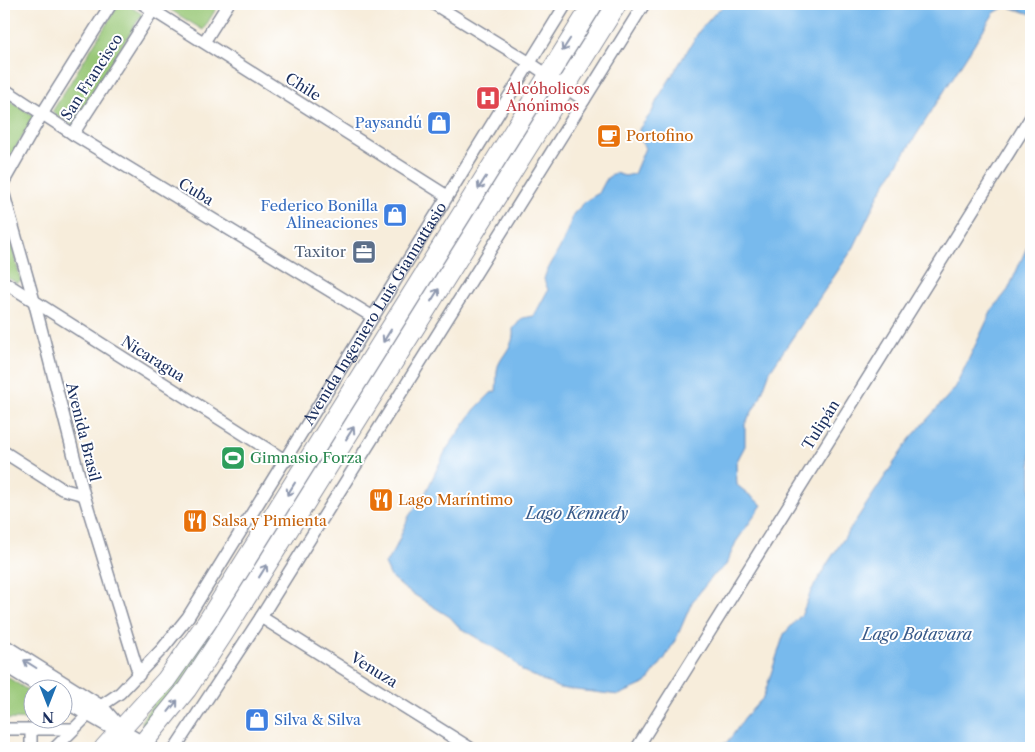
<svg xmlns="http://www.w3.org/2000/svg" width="1035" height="752" font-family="'Libre Caslon Text',serif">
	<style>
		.green { fill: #99c877; stroke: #5a7c6a }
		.water { fill: #78baed; stroke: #4a74a6 }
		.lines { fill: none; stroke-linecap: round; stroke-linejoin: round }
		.minor-casing { stroke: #898e9c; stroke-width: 14 }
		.tertiary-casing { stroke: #898e9c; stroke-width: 18 }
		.primary-casing { stroke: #898e9c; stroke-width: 21 }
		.minor { stroke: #fff; stroke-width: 11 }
		.tertiary { stroke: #fff; stroke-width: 15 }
		.primary { stroke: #fff; stroke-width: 19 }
		.oneway { stroke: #8d97ae }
		.labels { text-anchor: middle; stroke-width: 4; stroke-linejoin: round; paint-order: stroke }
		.street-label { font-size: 15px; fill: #1b2f5e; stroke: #fff }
		.health-label { font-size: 15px; fill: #be3a42; stroke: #fff; text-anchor: start }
		.shop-label { font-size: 15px; fill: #366cbe; stroke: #fff; text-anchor: end }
		.food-label { font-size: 15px; fill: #c56008; stroke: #fff; text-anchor: start }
		.service-label { font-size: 15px; fill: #4e5e75; stroke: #fff; text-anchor: end }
		.leisure-label { font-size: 15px; fill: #27864d; stroke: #fff; text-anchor: start }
		.water-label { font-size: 16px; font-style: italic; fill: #375989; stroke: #fff }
	</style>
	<rect width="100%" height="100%" fill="#fff"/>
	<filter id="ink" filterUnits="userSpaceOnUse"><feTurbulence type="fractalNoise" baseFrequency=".02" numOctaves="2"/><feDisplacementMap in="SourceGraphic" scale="10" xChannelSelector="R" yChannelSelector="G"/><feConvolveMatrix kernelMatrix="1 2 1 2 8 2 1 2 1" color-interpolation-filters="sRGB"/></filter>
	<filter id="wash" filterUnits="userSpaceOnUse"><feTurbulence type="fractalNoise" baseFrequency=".0096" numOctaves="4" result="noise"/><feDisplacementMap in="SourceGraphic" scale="20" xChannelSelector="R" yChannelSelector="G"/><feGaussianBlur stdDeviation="1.12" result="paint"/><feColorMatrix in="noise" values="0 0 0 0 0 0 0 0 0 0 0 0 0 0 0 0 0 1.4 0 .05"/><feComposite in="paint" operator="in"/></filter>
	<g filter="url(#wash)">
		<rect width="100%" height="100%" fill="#f7eddb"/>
		<!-- green -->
		<g class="green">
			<polygon points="119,4 126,4 142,14 73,125 52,112"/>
			<polygon points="161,4 219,4 203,30"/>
			<polygon points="600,4 610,4 563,75 560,73"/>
			<polygon points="548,87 555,89 201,658 146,726 143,725 142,721 144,717"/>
			<polygon points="4,97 33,115 32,120 8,160 4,161"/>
			<polygon points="4,216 21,281 17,283 4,276"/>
			<polygon points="4,675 32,693 32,720 53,720 4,719"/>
		</g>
		<!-- water -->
		<g class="water">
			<path d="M728 4H1031V14L1006 6 994 13 880 192 854 247 770 371 760 398 745 424V446L736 463 737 485 762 505 736 542 726 565 712 577 692 602 677 637 665 658 646 683 619 695 559 688 523 671 508 656 460 628 450 617 405 589 391 577 385 564 396 547 409 516 425 494 446 450 475 409 491 393 496 391C497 384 496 373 498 366 503 353 515 346 513 329L522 318 534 316 548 290 544 279 546 273 563 242 574 213 587 200 599 193 607 178 615 173 625 176 634 174 645 148 640 140 639 129 652 112 657 100 700 30 717 11Z"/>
			<polygon points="1031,238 1031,748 715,748 728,742 745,717 763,698 784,634 802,614 811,591 829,561 909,440 955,388 992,310 1008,290"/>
		</g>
	</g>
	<g filter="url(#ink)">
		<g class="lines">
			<defs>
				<g id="minor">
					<polyline points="143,4 447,196"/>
					<polyline points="434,4 530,63 584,100"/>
					<polyline points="204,42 228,4"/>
					<polyline points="4,89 73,134 373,317"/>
					<polyline points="73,134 153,10"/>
					<polyline points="4,181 42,114 111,4"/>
					<polyline points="4,195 34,301 84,495 139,675"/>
					<polyline points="4,282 286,461"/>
					<polyline points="4,452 62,489 84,495"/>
					<polyline points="261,617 470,748"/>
					<polyline points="4,729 73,729"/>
					<polyline points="31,730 31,748"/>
					<path id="s1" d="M55 748 89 714 120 693 163 648 188 617 566 4"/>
					<polyline points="175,748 261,617 644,4"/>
					<polyline points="637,748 1031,117"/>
				</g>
				<g id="tertiary">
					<polyline points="4,647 101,708 121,731"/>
					<polyline points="4,663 48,690"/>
					<polyline points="62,698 149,748"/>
				</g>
				<g id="primary">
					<polyline points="104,748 166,680 207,622 593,4"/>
					<polyline points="139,748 187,689 224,633 617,4"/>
				</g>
			</defs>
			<!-- minor casing -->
			<use href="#minor" class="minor-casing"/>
			<!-- tertiary casing -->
			<use href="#tertiary" class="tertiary-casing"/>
			<!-- primary casing -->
			<use href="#primary" class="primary-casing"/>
			<!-- minor -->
			<use href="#minor" class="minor"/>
			<!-- tertiary -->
			<use href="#tertiary" class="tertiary"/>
			<!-- primary -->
			<use href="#primary" class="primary"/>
		</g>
		<!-- one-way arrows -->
		<defs><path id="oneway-shaft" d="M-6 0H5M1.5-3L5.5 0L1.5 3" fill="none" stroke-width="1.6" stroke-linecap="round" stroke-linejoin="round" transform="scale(1.25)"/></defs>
		<g class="oneway">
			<use href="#oneway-shaft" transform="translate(566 45) rotate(123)"/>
			<use href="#oneway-shaft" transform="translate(482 183) rotate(122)"/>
			<use href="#oneway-shaft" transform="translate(435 295) rotate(-58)"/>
			<use href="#oneway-shaft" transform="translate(387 336) rotate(122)"/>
			<use href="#oneway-shaft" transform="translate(350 433) rotate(-58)"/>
			<use href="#oneway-shaft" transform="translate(291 489) rotate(122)"/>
			<use href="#oneway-shaft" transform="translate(263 571) rotate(-58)"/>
			<use href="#oneway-shaft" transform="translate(30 664) rotate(-148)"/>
			<use href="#oneway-shaft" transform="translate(173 706) rotate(-52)"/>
		</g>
	</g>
	<!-- icons -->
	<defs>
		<symbol id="hospital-square" viewBox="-11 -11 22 22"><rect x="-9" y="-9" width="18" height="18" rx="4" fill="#e0444e" stroke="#fff"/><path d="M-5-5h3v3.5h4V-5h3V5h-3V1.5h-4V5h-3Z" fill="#fff"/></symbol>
		<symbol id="shop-square" viewBox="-11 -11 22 22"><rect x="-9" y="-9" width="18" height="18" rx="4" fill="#3f7fe0" stroke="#fff"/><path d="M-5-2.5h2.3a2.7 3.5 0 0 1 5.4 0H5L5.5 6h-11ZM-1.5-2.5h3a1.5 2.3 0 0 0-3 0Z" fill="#fff"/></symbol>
		<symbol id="cafe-square" viewBox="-11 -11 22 22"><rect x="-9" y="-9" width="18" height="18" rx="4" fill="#e8710a" stroke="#fff"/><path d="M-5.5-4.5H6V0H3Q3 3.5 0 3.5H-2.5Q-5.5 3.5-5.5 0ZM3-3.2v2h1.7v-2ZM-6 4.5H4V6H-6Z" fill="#fff"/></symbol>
		<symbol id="office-square" viewBox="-11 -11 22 22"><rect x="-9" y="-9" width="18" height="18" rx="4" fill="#5c6f8a" stroke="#fff"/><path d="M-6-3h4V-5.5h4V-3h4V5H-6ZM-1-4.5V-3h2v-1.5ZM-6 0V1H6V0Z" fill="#fff"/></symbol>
		<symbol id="stadium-square" viewBox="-11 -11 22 22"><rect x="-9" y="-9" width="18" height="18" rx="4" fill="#2e9e5b" stroke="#fff"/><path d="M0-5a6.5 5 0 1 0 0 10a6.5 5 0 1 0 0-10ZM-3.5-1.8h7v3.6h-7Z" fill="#fff"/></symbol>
		<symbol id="restaurant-square" viewBox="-11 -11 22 22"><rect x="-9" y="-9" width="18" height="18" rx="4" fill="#e8710a" stroke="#fff"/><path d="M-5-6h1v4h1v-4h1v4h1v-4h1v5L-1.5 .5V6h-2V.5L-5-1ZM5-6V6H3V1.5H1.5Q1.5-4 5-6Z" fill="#fff"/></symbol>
	</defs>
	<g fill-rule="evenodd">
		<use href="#hospital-square" x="474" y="84" width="28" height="28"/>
		<use href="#shop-square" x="425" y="109" width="28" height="28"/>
		<use href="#cafe-square" x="595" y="122" width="28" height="28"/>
		<use href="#shop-square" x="381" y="201" width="28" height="28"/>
		<use href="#office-square" x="350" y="238" width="28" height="28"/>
		<use href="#stadium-square" x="219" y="444" width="28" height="28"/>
		<use href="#restaurant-square" x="367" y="486" width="28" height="28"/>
		<use href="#restaurant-square" x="181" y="507" width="28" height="28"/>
		<use href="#shop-square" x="243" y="706" width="28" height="28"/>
	</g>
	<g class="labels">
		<!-- street labels -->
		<g class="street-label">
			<text transform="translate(92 77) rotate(-57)" y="5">San Francisco</text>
			<text transform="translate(303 87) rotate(32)" y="5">Chile</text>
			<text transform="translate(196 192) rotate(31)" y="5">Cuba</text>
			<text dy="5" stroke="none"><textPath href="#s1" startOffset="544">Avenida Ingeniero Luis Giannattasio</textPath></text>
			<text transform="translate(153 359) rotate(32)" y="5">Nicaragua</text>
			<text transform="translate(821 425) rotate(-58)" y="5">Tulipán</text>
			<text transform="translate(83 432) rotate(76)" y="5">Avenida Brasil</text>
			<text transform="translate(374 670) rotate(32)" y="5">Venuza</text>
		</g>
		<!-- health labels -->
		<g class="health-label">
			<text x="506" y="94">Alcóholicos<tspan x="506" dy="17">Anónimos</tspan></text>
		</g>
		<!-- shop labels -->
		<g class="shop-label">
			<text x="422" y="128">Paysandú</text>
			<text x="378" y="211">Federico Bonilla<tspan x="378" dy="17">Alineaciones</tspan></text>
			<text x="274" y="725" text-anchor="start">Silva &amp; Silva</text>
		</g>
		<!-- food labels -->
		<g class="food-label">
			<text x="626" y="141">Portofino</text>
			<text x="398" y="505">Lago Maríntimo</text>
			<text x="212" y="526">Salsa y Pimienta</text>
		</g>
		<!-- service labels -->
		<g class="service-label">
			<text x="346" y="257">Taxitor</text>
		</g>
		<!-- leisure labels -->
		<g class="leisure-label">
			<text x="250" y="463">Gimnasio Forza</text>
		</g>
		<!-- water labels -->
		<g class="water-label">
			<text x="577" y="519">Lago Kennedy</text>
			<text x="917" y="640">Lago Botavara</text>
		</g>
	</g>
	<!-- margin -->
	<rect width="1035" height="752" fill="none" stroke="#fff" stroke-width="20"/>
	<!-- north arrow -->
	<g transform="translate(48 704) rotate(180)"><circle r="24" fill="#ffffff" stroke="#a4acbf"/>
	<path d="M0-4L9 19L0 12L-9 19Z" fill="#1f6fb2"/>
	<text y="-8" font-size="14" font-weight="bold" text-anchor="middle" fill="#1b2f5e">N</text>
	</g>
</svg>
